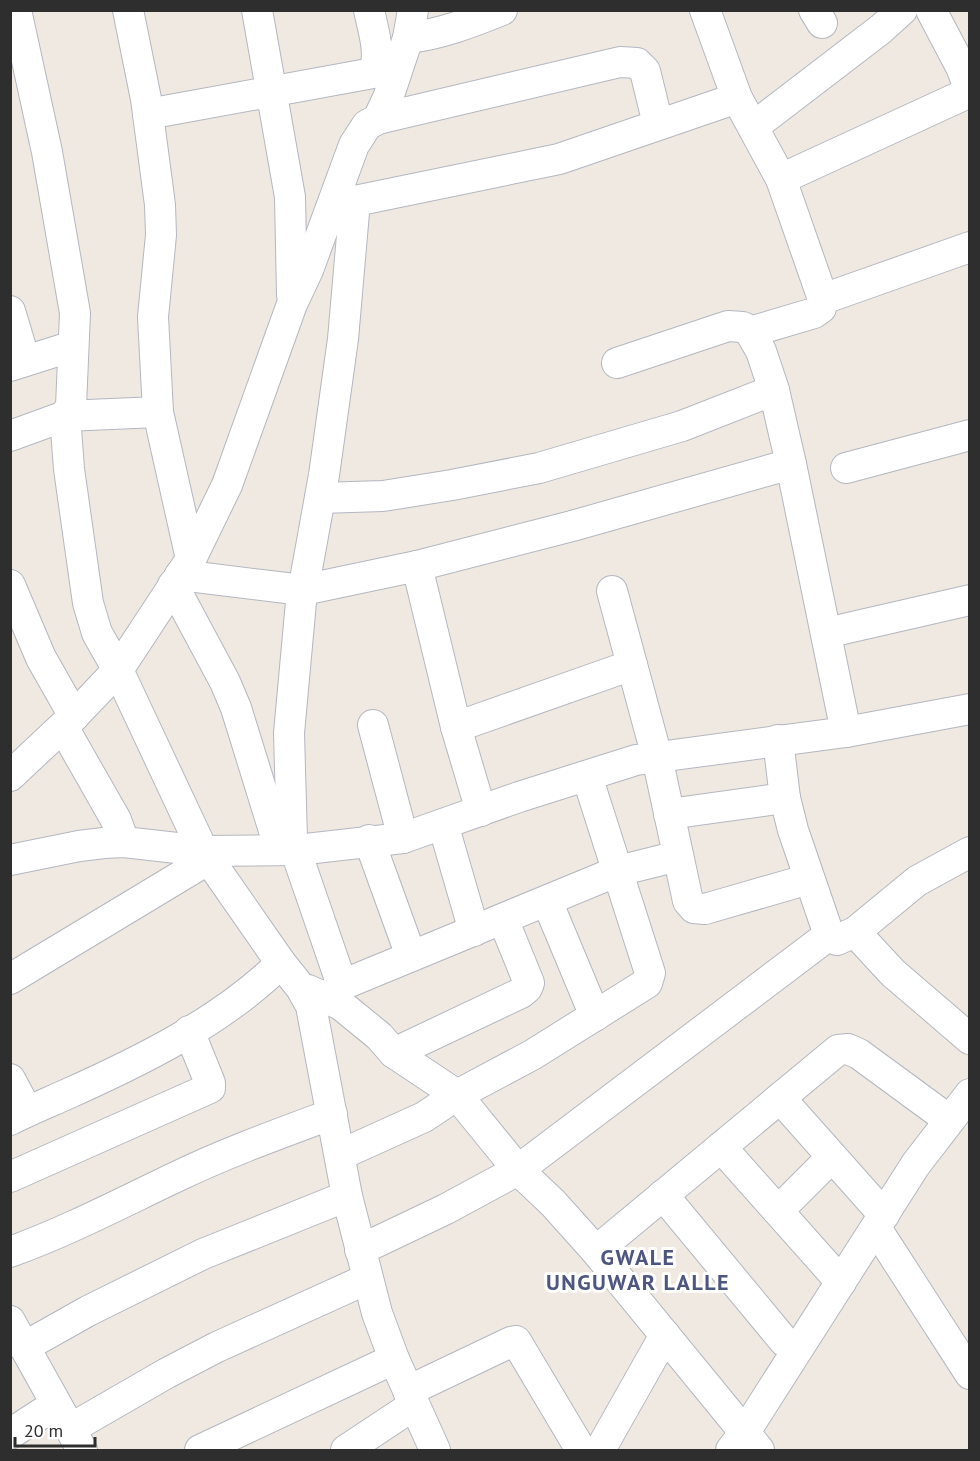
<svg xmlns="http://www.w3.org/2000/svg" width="980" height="1461" font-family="'PT Sans',sans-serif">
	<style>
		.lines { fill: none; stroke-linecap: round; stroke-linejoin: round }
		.minor-casing { stroke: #b4b7c1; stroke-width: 32 }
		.minor { stroke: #fff; stroke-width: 30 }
		.labels { text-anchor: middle; stroke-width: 6; stroke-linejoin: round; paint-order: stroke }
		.district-label { font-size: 22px; font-weight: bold; letter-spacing: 1.5px; fill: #4d5680; stroke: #fff }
	</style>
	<rect width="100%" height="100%" fill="#efe9e1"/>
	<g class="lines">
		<defs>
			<g id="minor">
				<polyline points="16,10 47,152 75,313 71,406 65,416 69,469 88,603 97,633 118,670 203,851 281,963 301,988 311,1006 347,1196 377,1313 394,1359 435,1450"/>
				<polyline points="128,10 146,99 160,205 161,235 153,317 158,412 191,559"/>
				<polyline points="257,10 290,197 292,295"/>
				<polyline points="705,10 737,98 781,179 823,299 821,308 814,313 750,332"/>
				<polyline points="814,10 822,23"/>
				<polyline points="931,10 961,67 970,90"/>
				<path d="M408 38C441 34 470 23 502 10"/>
				<path d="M148 114 373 73C382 55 373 30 369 10"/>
				<polyline points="378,119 620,62 637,63 645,71 658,124"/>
				<polyline points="753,127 881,29 902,10"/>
				<polyline points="781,179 970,92"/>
				<polyline points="337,200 355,201 559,159 737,98"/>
				<polyline points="823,299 970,247"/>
				<polyline points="10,311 25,361"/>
				<polyline points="617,363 728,326 743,327 750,332 761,351 774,390 791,464 846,732"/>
				<polyline points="10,366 73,346"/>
				<polyline points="10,436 65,416 158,412"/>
				<polyline points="846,468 970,435"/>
				<polyline points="320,498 383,496 452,485 539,468 682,426 774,390"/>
				<polyline points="417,566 456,727 481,811"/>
				<polyline points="180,575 303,590 417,566 572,526 791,464"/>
				<polyline points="10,585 41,658 74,716"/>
				<polyline points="173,585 225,682 236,708 276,837 281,841 292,840"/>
				<polyline points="612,591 657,757 688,901 694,908 705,909 809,879"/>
				<polyline points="826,633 970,600"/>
				<polyline points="373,725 403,838"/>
				<polyline points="63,727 116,820 124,842"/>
				<polyline points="456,727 632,665"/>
				<polyline points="778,740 785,798 793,830 829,935 837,940 855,932 917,881 970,852"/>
				<polyline points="10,776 74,716 118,670 191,559 227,485 292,304 308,270 354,145 367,125 378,119 388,98 408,38 413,10"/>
				<polyline points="669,814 785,798"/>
				<polyline points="443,824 474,931"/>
				<polyline points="369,840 411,956"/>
				<polyline points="10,860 79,846 104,843 124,842 203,851 297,850 403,838 519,797 636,760 846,732 970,709"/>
				<polyline points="547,901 595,1016"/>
				<polyline points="855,932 893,973 970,1039"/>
				<polyline points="10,979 209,859"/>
				<polyline points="342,985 292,840 289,733 301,602 324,475 343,339 355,201"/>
				<polyline points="308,990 341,1005 379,1036 394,1053 457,1095 518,1170 553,1203 596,1251 759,1450"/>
				<polyline points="327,997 342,985 618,871 678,856"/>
				<polyline points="394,1053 521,993 527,988 529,983 503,919"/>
				<polyline points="10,1079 27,1111"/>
				<polyline points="780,1098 884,1215"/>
				<path d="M10 1120C28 1111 47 1103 65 1095 139 1062 223 1021 281 963"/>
				<polyline points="721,1147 841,1282"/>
				<polyline points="340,1155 424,1117 457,1095 532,1055 647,983 650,973 587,776"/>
				<polyline points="10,1177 210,1088 210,1083 189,1031"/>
				<polyline points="663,1195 784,1341"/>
				<polyline points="778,1211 832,1157"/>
				<polyline points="876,1228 970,1374"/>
				<polyline points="360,1250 446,1209 518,1170 829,935"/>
				<polyline points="596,1251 838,1050 848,1049 859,1054 949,1120"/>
				<path d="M10 1252C68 1231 123 1202 178 1176 228 1152 281 1133 332 1114"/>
				<polyline points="10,1321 82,1450"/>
				<polyline points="24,1347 88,1311 203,1254 347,1196"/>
				<polyline points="408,1391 511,1342 516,1341 581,1450"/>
				<polyline points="70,1429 167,1373 217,1347 367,1279"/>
				<polyline points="10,1434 56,1404"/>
				<polyline points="200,1450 394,1359"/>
				<polyline points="346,1450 414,1405"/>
				<polyline points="600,1450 665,1335"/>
				<polyline points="731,1450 745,1432 916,1164 970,1094"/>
			</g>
		</defs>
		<!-- minor casing -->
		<use href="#minor" class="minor-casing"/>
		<!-- minor -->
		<use href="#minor" class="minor"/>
	</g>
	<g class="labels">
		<!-- district labels -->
		<g class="district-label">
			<text x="638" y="1265">GWALE<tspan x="638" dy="25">UNGUWAR LALLE</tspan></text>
		</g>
	</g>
	<!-- border -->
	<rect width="980" height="1461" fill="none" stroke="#2e2e2e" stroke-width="24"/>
	<!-- scale -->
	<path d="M15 1437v9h80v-9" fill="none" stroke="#2e2e2e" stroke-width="3"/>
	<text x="24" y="1437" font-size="18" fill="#2e2e2e" stroke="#ffffff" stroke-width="4.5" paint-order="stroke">20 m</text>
</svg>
